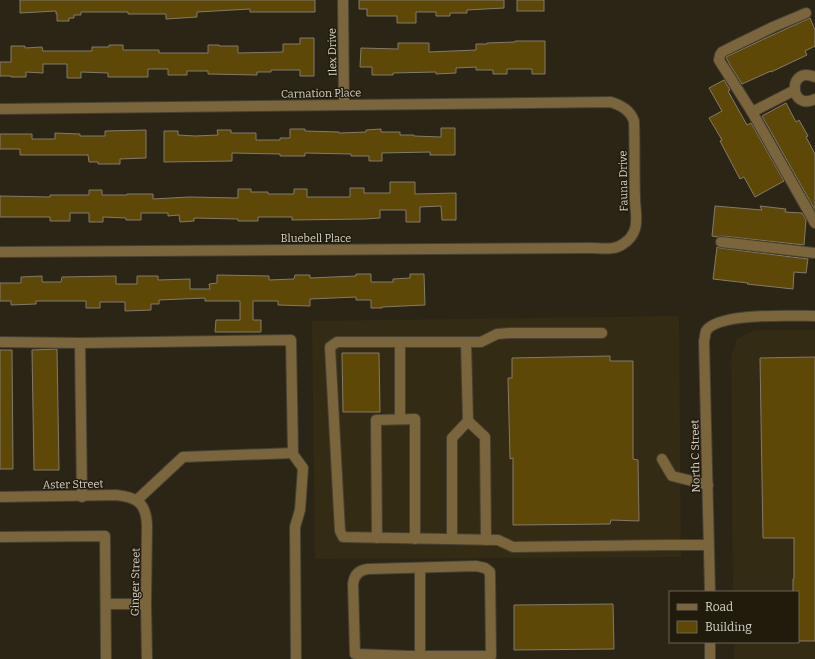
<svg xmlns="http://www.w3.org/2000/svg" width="815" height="659" font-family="Bitter,serif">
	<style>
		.built { fill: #342b15 }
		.building { fill: #5e4807; stroke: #837b6a }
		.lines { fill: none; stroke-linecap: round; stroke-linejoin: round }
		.minor-casing { stroke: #474132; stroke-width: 12 }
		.minor { stroke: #7b653d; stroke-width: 10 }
		.labels { text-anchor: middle; stroke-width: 3; stroke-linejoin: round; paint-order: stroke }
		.street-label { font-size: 11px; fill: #d7d3c9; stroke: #211b0c }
	</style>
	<rect width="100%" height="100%" fill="#2b2515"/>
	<!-- built -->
	<g class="built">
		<polygon points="679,316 681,557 315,559 312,321"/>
		<polygon points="755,330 815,330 815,659 734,659 734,642 798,642 798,592 733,592 731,356 737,339"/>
	</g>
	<!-- building -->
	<g class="building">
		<polygon points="20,0 315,0 315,12 250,12 250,9 197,12 197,17 166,19 166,14 128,14 128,12 81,12 81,15 74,15 74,18 69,18 69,21 57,21 57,14 56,14 56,11 20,13"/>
		<polygon points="359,0 504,0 504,8 467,10 467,13 450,13 450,16 436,16 436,12 416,12 416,23 397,23 397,16 367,16 367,9 359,9"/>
		<rect x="517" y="0" width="27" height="11"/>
		<polygon points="810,18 815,30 815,46 805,51 807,55 771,72 771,71 742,84 730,65 726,57 766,38"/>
		<polygon points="300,38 314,38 314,76 300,76 300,70 271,70 271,72 257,72 257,75 208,74 208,71 187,71 187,75 168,75 168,69 148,69 148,77 108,77 108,73 81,72 81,78 67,78 67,64 43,64 43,73 26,72 26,77 11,77 11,76 0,76 0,62 11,62 11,46 25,46 25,48 42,47 43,51 92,51 92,47 109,47 109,45 123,45 123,50 159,50 159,53 208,53 208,45 219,45 219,46 238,46 238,53 283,52 283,44 300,44"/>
		<polygon points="515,41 545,41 545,74 532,74 532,69 507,69 507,74 493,74 493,70 476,70 476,67 456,68 456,73 436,74 436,72 393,73 393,75 372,75 372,67 360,67 361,48 398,49 398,43 429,43 429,52 476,50 476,44 487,44 487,43 515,42"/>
		<polygon points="724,80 730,90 728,91 747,125 751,123 784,181 755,197 744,177 740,179 720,141 722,140 709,118 722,111 709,88"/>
		<polygon points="786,103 796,122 799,120 808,136 806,137 815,154 815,210 762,116"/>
		<polygon points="441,128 455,128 455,155 430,155 430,152 382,153 382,161 369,161 369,156 351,156 351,154 305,153 305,156 280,156 280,154 232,153 232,161 164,162 164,131 178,131 178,135 195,136 218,135 217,130 231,130 231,133 256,133 256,140 280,140 280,138 290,138 290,129 305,129 305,131 339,132 339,133 366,132 366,130 381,129 381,132 400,132 400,135 414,135 414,136 441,137"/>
		<polygon points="146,130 146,158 120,159 120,164 98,164 98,162 89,162 88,155 20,155 20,149 0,149 0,134 32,134 32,139 55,139 55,133 80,134 80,136 105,136 105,131"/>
		<polygon points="390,182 415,182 415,194 456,193 456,220 442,220 441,206 420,207 420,222 406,222 406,210 380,210 380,218 365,219 292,220 292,217 258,217 258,221 238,221 238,219 194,218 194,221 180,222 179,215 168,216 168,213 141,213 141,220 126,220 126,218 103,217 103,222 89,222 89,213 70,213 70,221 50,221 50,217 0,217 0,196 50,197 50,195 89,195 89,190 102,190 102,195 127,195 127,194 153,194 153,199 189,197 238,198 238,189 251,189 251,192 268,192 268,194 294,194 294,189 307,189 307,197 350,197 350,188 364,188 364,193 390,193"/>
		<polygon points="715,206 762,210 760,206 786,209 785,212 802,213 806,220 804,245 722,236 718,237 712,236"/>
		<polygon points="717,247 720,248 808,259 806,273 794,272 793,289 747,284 748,283 713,279"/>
		<polygon points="356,274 371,274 371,282 393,282 393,279 410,278 410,274 424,274 425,305 382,307 382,308 371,308 371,300 356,300 356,297 310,299 310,306 278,305 278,301 253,301 253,320 261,320 261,332 215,332 216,320 240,320 240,301 205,301 205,298 159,300 159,304 151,304 151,310 125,311 125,302 100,302 100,308 86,308 86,301 36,301 36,304 11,305 11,301 0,301 0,283 21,283 21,277 42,276 42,282 61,282 62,277 116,276 116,284 137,284 137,276 158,276 158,280 190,279 190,289 210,289 209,284 217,283 217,275 269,276 269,280 294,279 295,275 310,275 310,278 356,276"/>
		<polygon points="57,349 59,470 34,470 32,350"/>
		<polygon points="0,350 12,350 13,469 0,469"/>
		<polygon points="342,353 379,353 380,412 343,412"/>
		<polygon points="610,356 610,361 633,361 633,459 638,460 639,521 611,520 610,524 513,525 513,458 510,459 508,378 512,378 512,358"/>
		<polygon points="815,357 815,641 798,641 798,592 793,592 793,579 794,579 794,538 763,538 760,358"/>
		<polygon points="613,604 614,649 514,650 514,605"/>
	</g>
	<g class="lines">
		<defs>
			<g id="minor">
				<polyline points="343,0 344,104"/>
				<polyline points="806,13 773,27 734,46 722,52 720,55 719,60 752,112 815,223"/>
				<path d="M815 77C787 65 789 112 815 99"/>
				<path d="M0 109 611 102C622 106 630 110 634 121 635 147 634 173 635 199 635 208 638 220 635 229 633 235 628 241 623 244 614 251 601 248 590 248L0 252"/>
				<polyline points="752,112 795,90"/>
				<polyline points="721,242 815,253"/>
				<polyline points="602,333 510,333 497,334 481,342 337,342 330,347 340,531 343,537 498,540 513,547 664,545 708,545"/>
				<polyline points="0,342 80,343 82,497"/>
				<polyline points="400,342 400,419"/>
				<polyline points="80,343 291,340 293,453 183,457 137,500"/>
				<polyline points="468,421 485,437 486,540"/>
				<polyline points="292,453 303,468 300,510 295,527 296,659"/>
				<polyline points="662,459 672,476 708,485"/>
				<path d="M0 497 116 495C137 497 146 503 147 525L146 604 147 659"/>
				<polyline points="0,537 105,536 106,659"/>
				<polyline points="377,538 376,420 415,419 415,539"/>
				<polyline points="452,539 452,438 468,421 466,342"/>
				<path d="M476 566 485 568 490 572 491 656H410L355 654 353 584C354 575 359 570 368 569Z"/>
				<polyline points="420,568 420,656"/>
				<path d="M710 592 704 341C705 338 705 334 706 331 718 312 793 316 815 316"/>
				<polyline points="106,604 146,604"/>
				<polyline points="710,642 710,659"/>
			</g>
		</defs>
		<!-- minor casing -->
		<use href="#minor" class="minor-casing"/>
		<!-- minor -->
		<use href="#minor" class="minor"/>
	</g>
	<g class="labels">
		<!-- street labels -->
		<g class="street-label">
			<text transform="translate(332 52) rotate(-91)" y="4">Ilex Drive</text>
			<text transform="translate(321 93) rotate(-1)" y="4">Carnation Place</text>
			<text transform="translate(623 181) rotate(-91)" y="4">Fauna Drive</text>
			<text x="316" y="242">Bluebell Place</text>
			<text transform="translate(695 456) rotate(-91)" y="4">North C Street</text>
			<text transform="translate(73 484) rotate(-1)" y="4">Aster Street</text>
			<text transform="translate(135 582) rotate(-89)" y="4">Ginger Street</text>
		</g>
	</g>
	<!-- legend -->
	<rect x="669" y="591" width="130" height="52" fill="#211b0c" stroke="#6a6558"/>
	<rect x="677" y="604" width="20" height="6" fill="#7b653d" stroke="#6a6558"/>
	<text x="705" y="611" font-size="12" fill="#d7d3c9">Road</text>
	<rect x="677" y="621" width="20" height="12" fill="#5e4807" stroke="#6a6558"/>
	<text x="705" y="631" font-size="12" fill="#d7d3c9">Building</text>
</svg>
